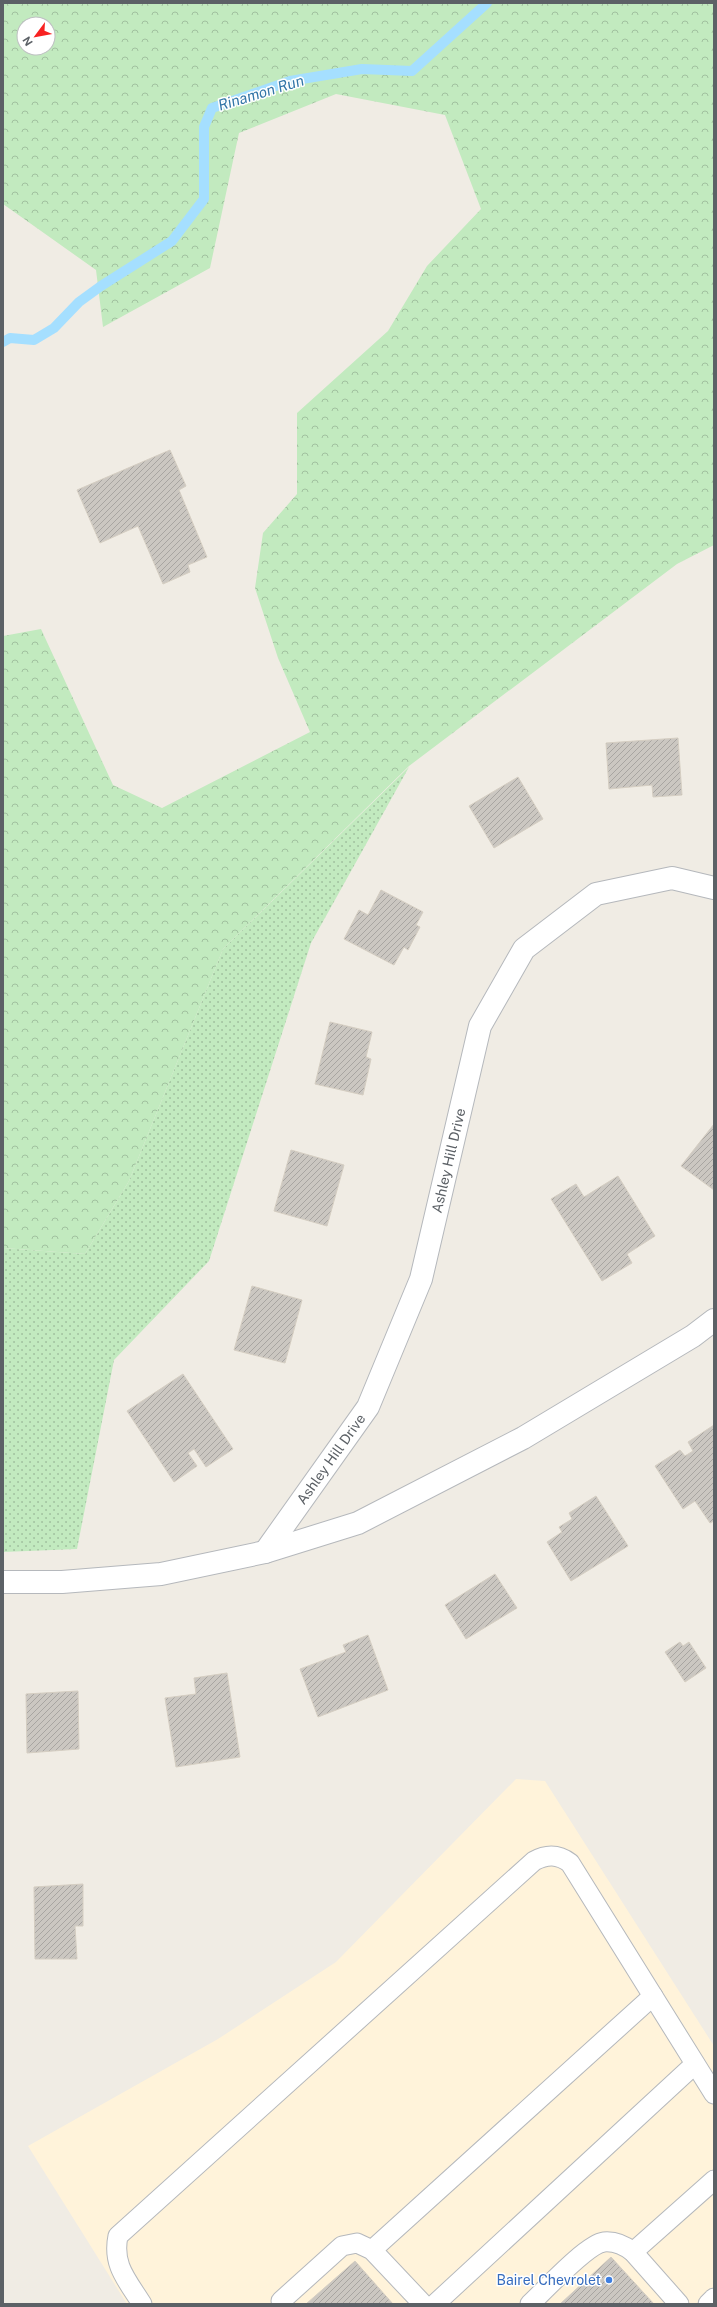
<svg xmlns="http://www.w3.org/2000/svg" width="717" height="2307" font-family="'Public Sans',sans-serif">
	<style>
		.commercial { fill: #fff3da }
		.grass { fill: url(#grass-dots) }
		.forest { fill: url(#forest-crowns); fill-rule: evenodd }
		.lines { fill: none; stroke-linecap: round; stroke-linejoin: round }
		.stream { stroke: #a5dfff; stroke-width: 10 }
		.building { fill: url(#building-hatch); stroke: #d5cec2 }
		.service-casing { stroke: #b5b8bc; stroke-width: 21 }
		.minor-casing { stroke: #b5b8bc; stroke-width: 24 }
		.service { stroke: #fff; stroke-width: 19 }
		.minor { stroke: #fff; stroke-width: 22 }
		.shop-dot { fill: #3f7fe0; stroke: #fff; stroke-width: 1.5 }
		.labels { text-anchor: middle; stroke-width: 3; stroke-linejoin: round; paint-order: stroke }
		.street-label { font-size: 14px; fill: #5c6166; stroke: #fff }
		.shop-label { font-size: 14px; fill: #366cbe; stroke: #fff; text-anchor: end }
		.water-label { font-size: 15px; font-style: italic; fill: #3376a8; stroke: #fff }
	</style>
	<defs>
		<pattern id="grass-dots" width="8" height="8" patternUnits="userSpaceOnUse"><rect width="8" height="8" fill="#c2eabf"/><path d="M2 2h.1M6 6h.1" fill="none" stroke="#a1c19f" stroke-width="1.8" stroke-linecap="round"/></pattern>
		<pattern id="forest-crowns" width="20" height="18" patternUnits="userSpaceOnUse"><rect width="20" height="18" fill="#c2eabf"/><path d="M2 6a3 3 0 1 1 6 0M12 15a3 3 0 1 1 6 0" fill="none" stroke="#a1c19f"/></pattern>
		<pattern id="building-hatch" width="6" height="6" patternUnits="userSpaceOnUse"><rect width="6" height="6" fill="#cbc7c1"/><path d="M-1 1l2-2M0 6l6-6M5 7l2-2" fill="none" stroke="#a8a5a1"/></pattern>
	</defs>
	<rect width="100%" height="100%" fill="#f0ece4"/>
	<!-- commercial -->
	<polygon class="commercial" points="516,1779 545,1781 714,2046 714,2304 127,2304 28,2146 218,2039 336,1962"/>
	<!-- grass -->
	<polygon class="grass" points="409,767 311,943 209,1261 114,1360 77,1549 3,1552 3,1248 85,1254 129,1181 223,949"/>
	<!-- forest -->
	<path class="forest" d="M3 3H714V545L677 564 409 766 223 949 129 1181 85 1254 3 1248V636L41 629 113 785 162 808 310 732 278 658 255 588 263 533 297 494V413L388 331 427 266 481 209 445 115 336 94 239 133 210 268 103 327 96 270 3 204ZM24 24H48V48H24Z"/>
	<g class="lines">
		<!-- stream -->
		<polyline class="stream" points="3,342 10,338 34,340 54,328 79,302 101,286 172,241 204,199 204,127 212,108 290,81 362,69 412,71 487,3"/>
	</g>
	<!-- building -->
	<g class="building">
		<polygon points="170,450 186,486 179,490 207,557 188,565 190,572 163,584 138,526 100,543 77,490"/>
		<polygon points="678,738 682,795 653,797 652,785 609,789 606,743"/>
		<polygon points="518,777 543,819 494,848 469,806"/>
		<polygon points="381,890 423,912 416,925 420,927 408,950 404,947 394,965 344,939 359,910 368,915"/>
		<polygon points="330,1022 372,1032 366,1057 371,1059 363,1095 315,1084"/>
		<polygon points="714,1124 714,1190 681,1166"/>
		<polygon points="291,1150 344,1165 327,1226 274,1211"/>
		<polygon points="618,1176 655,1236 627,1254 632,1263 602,1281 551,1199 576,1184 584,1197"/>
		<polygon points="252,1286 302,1300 285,1363 234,1350"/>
		<polygon points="183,1374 233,1449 206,1467 194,1449 188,1453 197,1466 174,1482 127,1411"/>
		<polygon points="714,1425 714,1521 710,1523 695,1501 683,1509 655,1466 680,1450 685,1456 693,1451 688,1442"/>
		<polygon points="596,1496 628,1546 571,1581 547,1542 562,1532 559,1527 572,1519 569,1513"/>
		<polygon points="495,1574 517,1608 466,1639 445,1605"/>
		<polygon points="368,1635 388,1690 318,1717 300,1669 346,1652 343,1645"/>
		<polygon points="680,1642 683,1646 689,1642 706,1668 685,1682 665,1652"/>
		<polygon points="227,1673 240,1757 176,1767 165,1698 196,1694 194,1678"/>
		<polygon points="78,1691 79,1749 27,1753 26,1694"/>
		<polygon points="83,1884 83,1926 75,1926 77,1959 35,1959 34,1887"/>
		<polygon points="611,2257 654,2304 560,2304"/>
		<polygon points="355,2261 393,2304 306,2304"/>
	</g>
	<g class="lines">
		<defs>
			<g id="service">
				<polyline points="372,2250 653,1996"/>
				<polyline points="633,2252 714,2180"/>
				<polyline points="281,2301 342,2246 357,2243 372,2250 423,2304"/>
				<path d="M142 2304C127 2280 112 2265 118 2236L534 1861C547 1854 558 1854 570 1863L714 2094"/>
				<polyline points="435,2304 695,2064"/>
				<path d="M530 2304C545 2290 587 2244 604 2242 615 2241 624 2245 633 2252L679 2304"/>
				<polyline points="708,2304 714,2298"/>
			</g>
			<g id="minor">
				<path id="s1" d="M265 1552 368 1407 421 1279 480 1026 524 949 596 894 672 878 714 888"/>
				<polyline points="3,1582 62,1582 161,1574 265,1552 358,1523 523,1438 693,1336 714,1320"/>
			</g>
		</defs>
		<!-- service casing -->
		<use href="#service" class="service-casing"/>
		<!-- minor casing -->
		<use href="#minor" class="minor-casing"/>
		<!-- service -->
		<use href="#service" class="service"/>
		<!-- minor -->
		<use href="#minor" class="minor"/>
	</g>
	<!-- markers -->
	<circle class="shop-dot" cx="609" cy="2280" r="4"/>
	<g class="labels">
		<!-- street labels -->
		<g class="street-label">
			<text dy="5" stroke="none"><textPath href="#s1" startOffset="438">Ashley Hill Drive</textPath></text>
			<text dy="5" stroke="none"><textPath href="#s1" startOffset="114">Ashley Hill Drive</textPath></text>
		</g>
		<!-- shop labels -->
		<g class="shop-label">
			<text x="601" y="2285">Bairel Chevrolet</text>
		</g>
		<!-- water labels -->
		<g class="water-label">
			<text transform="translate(261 93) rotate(-17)" y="5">Rinamon Run</text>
		</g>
	</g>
	<!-- border -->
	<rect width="717" height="2307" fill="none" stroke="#5c6166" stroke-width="8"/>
	<!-- north arrow -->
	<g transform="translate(36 36) rotate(238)"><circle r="19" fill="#ffffff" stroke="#bec0c2"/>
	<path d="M0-3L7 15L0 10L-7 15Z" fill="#f82222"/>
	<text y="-6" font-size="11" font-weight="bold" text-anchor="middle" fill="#5c6166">N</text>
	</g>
</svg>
